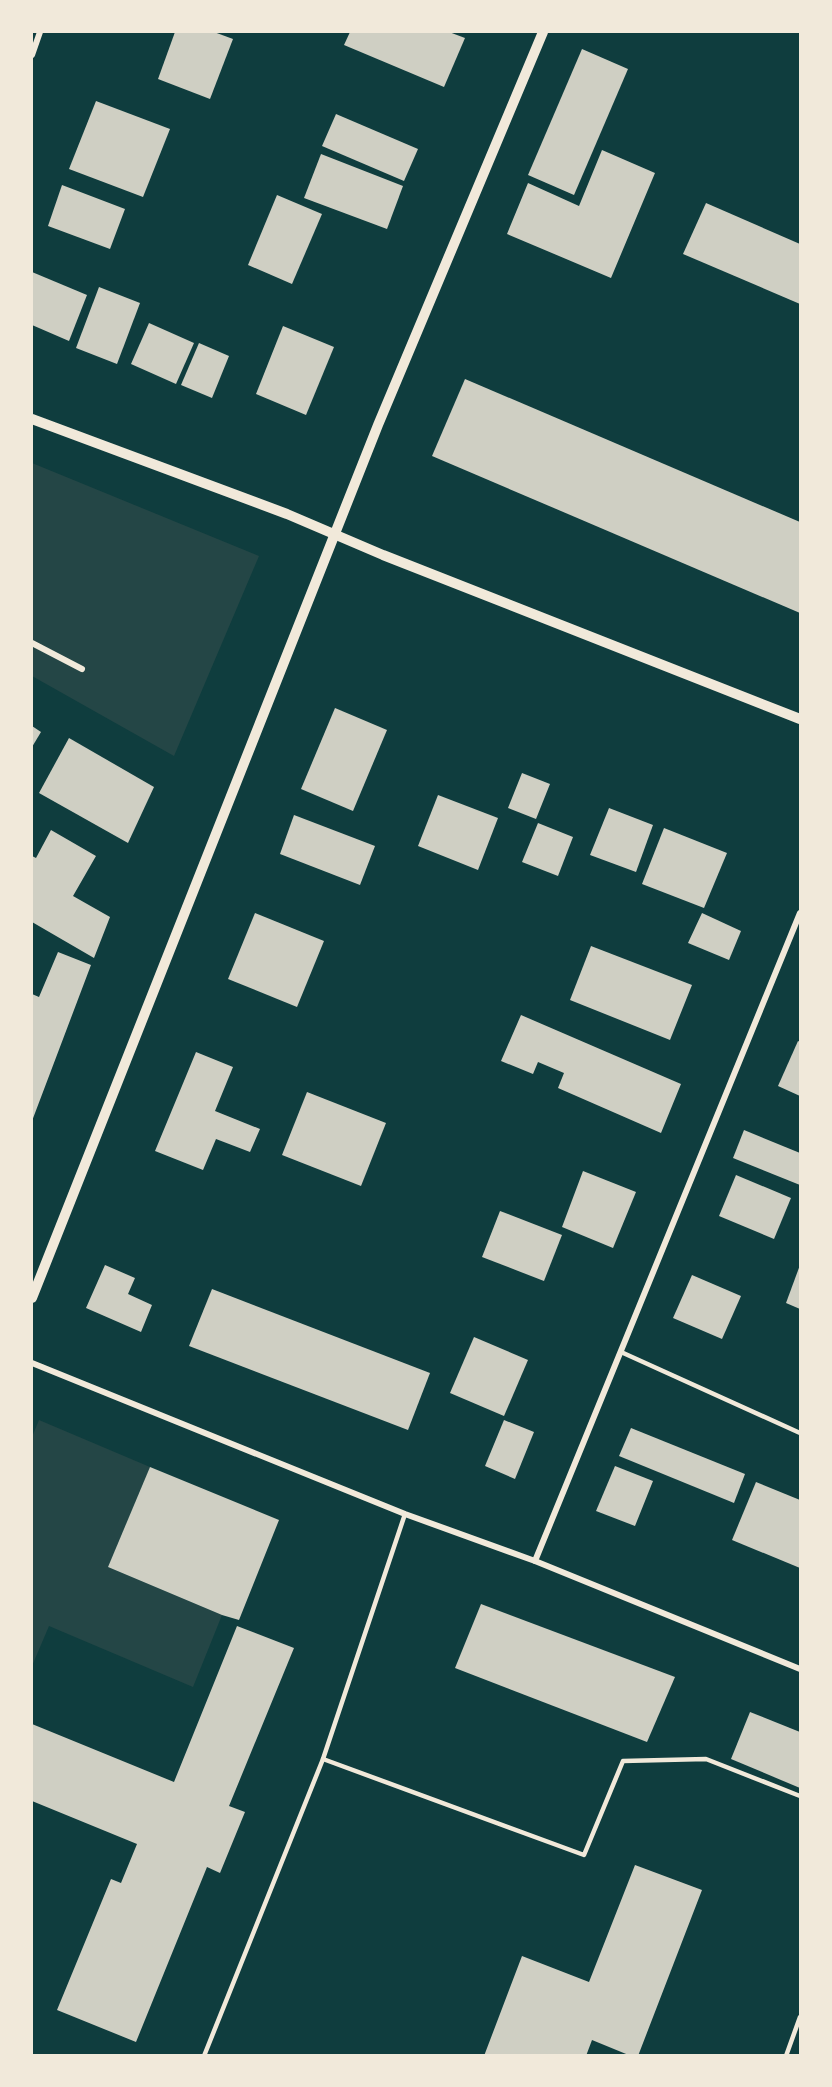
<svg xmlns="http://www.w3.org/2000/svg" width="832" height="2087" font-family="'Sofia Sans Condensed',sans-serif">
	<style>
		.green { fill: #244646 }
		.building { fill: #cfcfc3 }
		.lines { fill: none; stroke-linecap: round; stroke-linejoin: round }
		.service { stroke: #f1e9da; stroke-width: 4.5 }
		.minor { stroke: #f1e9da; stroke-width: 6 }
		.tertiary { stroke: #f1e9da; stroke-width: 10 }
	</style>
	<rect width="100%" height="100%" fill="#0f3d3e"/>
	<!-- green -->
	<g class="green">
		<polygon points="32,463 259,556 174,756 32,676"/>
		<polygon points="39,1420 150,1467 108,1567 222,1615 193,1687 49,1626 32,1666 32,1437"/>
	</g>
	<!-- building -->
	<g class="building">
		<polygon points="175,32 214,32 233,39 210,99 158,79"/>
		<polygon points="350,32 449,32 465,38 444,87 344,45"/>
		<polygon points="582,49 628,69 574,195 528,175"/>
		<polygon points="96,101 170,129 143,197 69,169"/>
		<polygon points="336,114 418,149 404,181 322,146"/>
		<polygon points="602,150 655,173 611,278 507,234 528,183 579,206"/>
		<polygon points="321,154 403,186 387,229 304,198"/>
		<polygon points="62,185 125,209 110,249 48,226"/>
		<polygon points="277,195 322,214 292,284 248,265"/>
		<polygon points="706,203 800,244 800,304 683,254"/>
		<polygon points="32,272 87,295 69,341 32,325"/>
		<polygon points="99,287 140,303 117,364 76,348"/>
		<polygon points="149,323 194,343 176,384 131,364"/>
		<polygon points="283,326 334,347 306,415 256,394"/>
		<polygon points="199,343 229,356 212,398 181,385"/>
		<polygon points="465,379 800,522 800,613 432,456"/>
		<polygon points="335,708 387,730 353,811 301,789"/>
		<polygon points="32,726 41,732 32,747"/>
		<polygon points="69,738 154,787 128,843 39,793"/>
		<polygon points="522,773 550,784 536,819 508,808"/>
		<polygon points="438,795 498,818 478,870 418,846"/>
		<polygon points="609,808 653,825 636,872 590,855"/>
		<polygon points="294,815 375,846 360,885 280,854"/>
		<polygon points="538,823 573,837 558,876 522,862"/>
		<polygon points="664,828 727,853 704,908 642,884"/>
		<polygon points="51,830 96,856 73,896 110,917 94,958 32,922 32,856 36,858"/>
		<polygon points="255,913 324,941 297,1007 228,979"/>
		<polygon points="702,913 741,931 729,960 688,943"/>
		<polygon points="591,946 692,985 670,1040 570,1000"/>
		<polygon points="58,952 91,965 32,1121 32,994 39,997"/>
		<polygon points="521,1015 681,1084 661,1133 558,1088 564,1073 538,1062 533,1074 501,1061"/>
		<polygon points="798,1041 800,1042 800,1096 778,1086"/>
		<polygon points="196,1052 233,1067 215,1111 260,1129 250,1152 216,1139 203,1170 155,1151"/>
		<polygon points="307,1092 386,1123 361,1186 282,1155"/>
		<polygon points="744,1130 800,1153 800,1185 733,1158"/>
		<polygon points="583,1171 636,1192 613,1248 562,1227"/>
		<polygon points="736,1175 791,1198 774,1239 719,1216"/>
		<polygon points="500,1211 562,1235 544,1281 482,1257"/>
		<polygon points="105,1265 135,1278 128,1294 152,1305 141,1332 86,1308"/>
		<polygon points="800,1265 800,1309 786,1303"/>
		<polygon points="692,1275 741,1296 722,1339 673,1318"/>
		<polygon points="212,1289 430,1373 408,1430 189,1346"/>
		<polygon points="474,1337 528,1360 504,1416 450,1393"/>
		<polygon points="504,1420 534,1432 515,1479 485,1466"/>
		<polygon points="631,1428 745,1474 734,1503 619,1456"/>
		<polygon points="615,1466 653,1481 635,1526 596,1511"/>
		<polygon points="150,1467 279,1520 239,1620 222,1615 108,1567"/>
		<polygon points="756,1482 800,1500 800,1568 732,1540"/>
		<polygon points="481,1604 675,1677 647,1742 455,1668"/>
		<polygon points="237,1626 294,1648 229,1806 245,1812 220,1873 207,1867 136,2042 57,2010 111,1879 121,1883 137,1844 32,1801 32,1724 174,1782"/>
		<polygon points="750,1712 800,1732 800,1788 731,1759"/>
		<polygon points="635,1865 702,1890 638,2056 631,2056 592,2040 586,2056 484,2056 522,1956 589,1982"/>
	</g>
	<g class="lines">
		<!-- service -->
		<g class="service">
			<polyline points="621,1352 800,1433"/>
			<polyline points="323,1759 584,1855 623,1761 706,1759 800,1796"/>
			<polyline points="204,2056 323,1759 405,1514"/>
			<polyline points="786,2056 800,2017"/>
		</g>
		<!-- minor -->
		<g class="minor">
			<polyline points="32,55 40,32"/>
			<polyline points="32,643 82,669"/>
			<polyline points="32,1363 405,1514 535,1561 800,1669"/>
			<polyline points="535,1561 800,913"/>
		</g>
		<!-- tertiary -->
		<g class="tertiary">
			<polyline points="32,419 287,514 383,555 800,719"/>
			<polyline points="32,1298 378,425 543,32"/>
		</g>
	</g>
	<!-- border -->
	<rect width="832" height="2087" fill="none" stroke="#f1e9da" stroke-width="66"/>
</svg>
